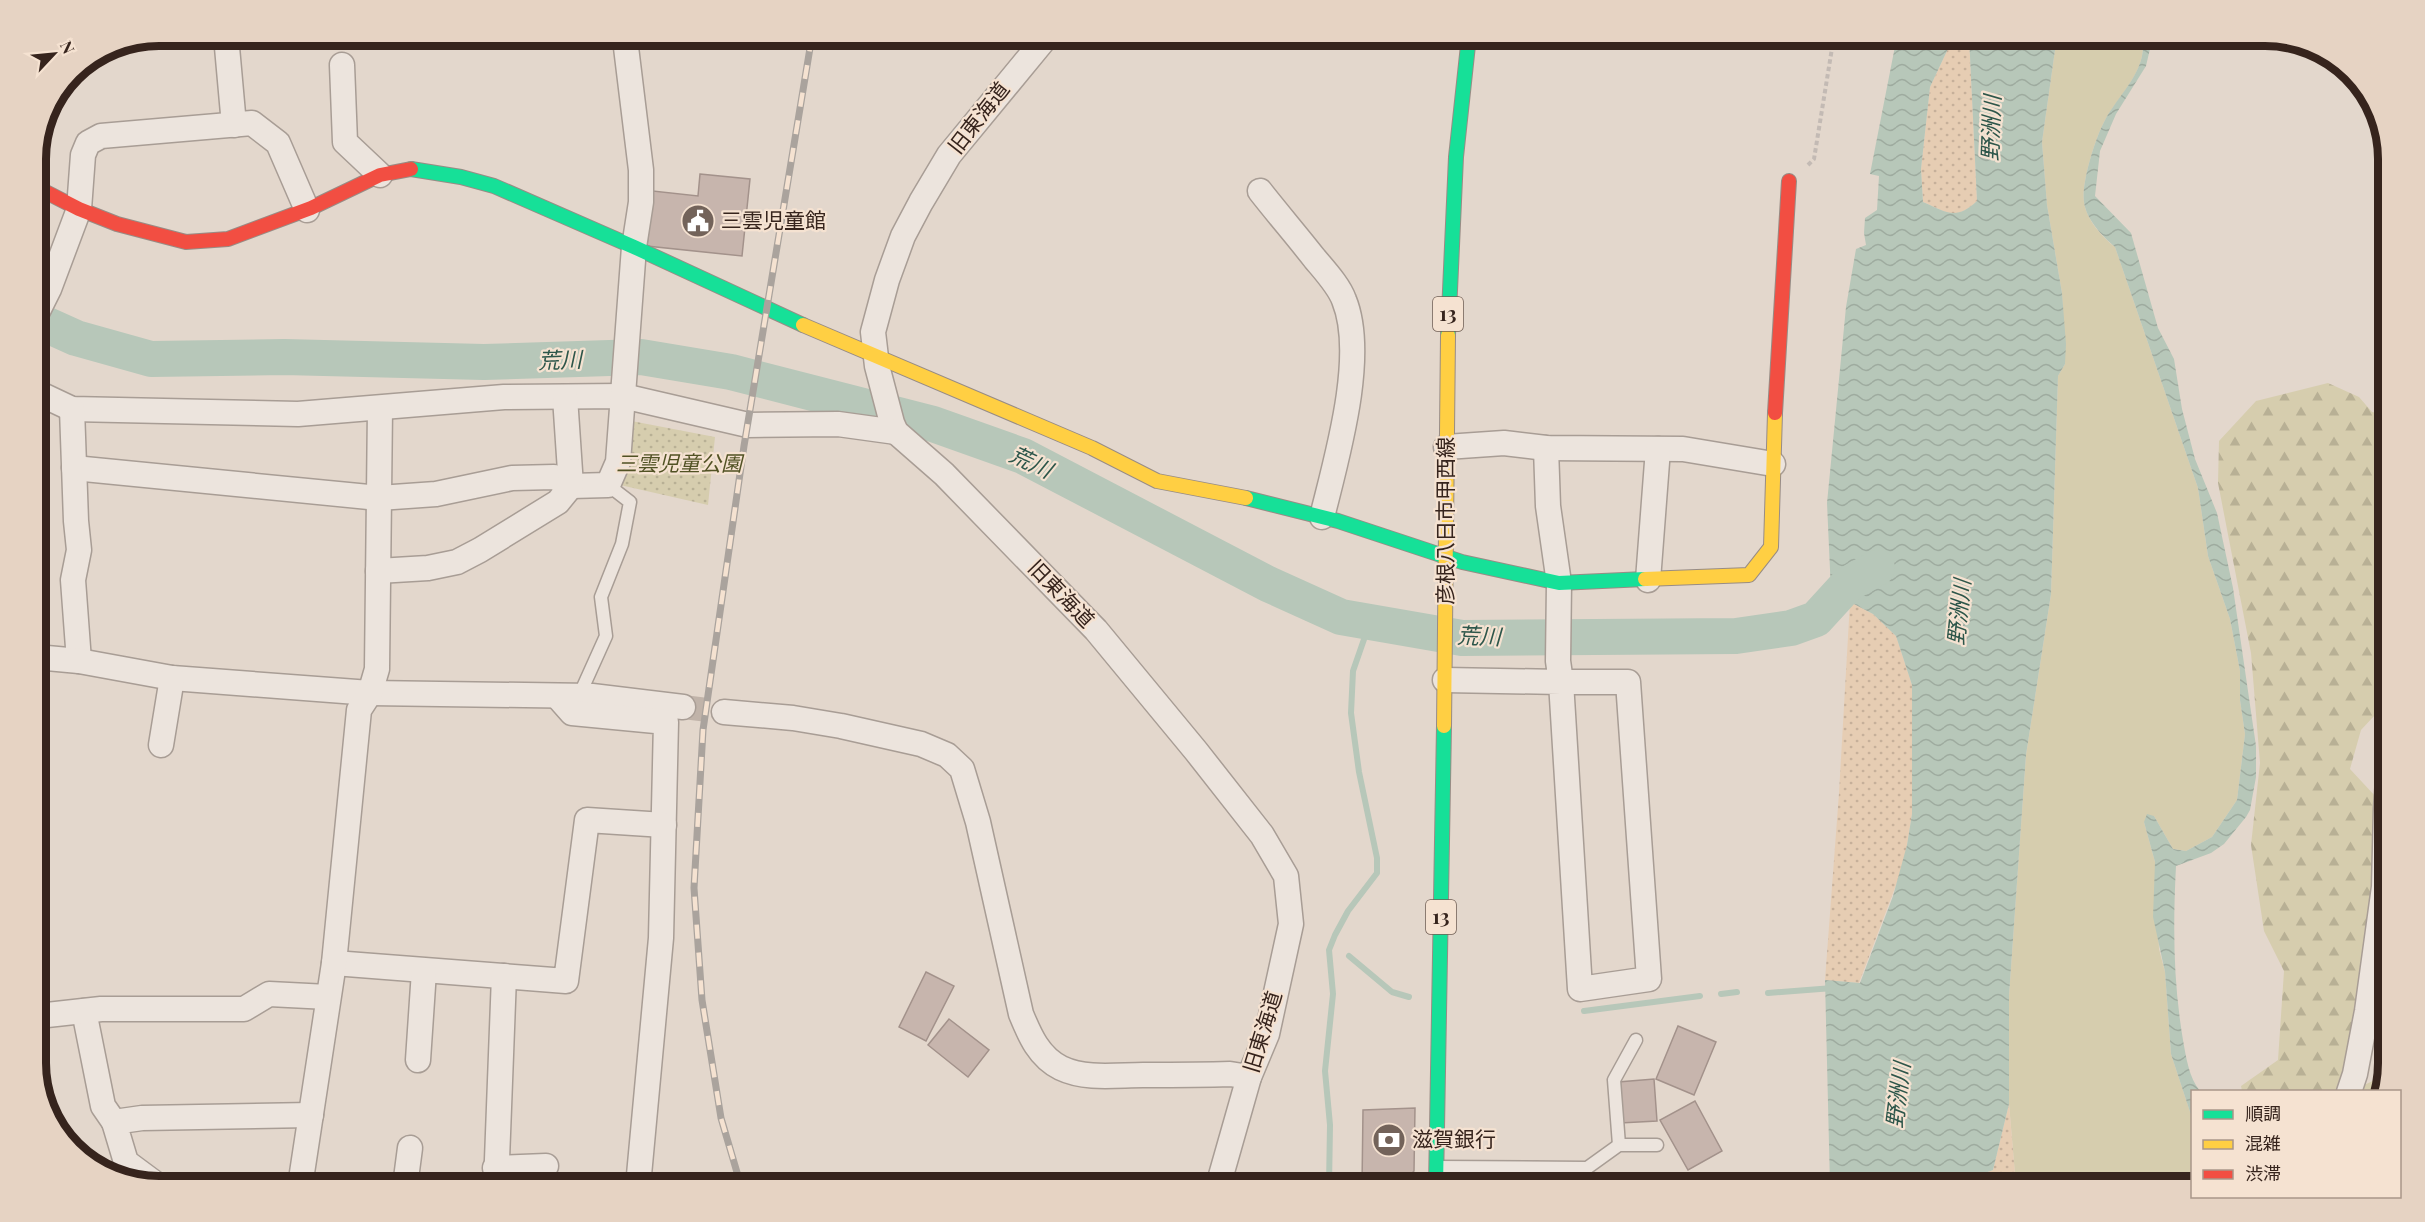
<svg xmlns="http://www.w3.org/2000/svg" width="2425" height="1222" font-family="'Playfair Display','Noto Sans JP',serif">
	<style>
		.grass { fill: #d6cdae }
		.forest { fill: url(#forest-firs) }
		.sand { fill: url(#sand-dots) }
		.park { fill: url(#park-dots) }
		.water { fill: url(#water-waves) }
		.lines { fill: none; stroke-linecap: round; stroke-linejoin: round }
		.stream { stroke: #b7c7b9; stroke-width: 6 }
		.river { stroke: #b7c7b9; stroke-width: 36 }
		.building { fill: #c7b5ad; stroke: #a3928b; stroke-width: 1.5 }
		.street-tunnel { stroke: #c0b3a9; stroke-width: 24; stroke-dasharray: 24 12; stroke-linecap: butt }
		.lane-casing { stroke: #a89d95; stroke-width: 15 }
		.street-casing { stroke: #a89d95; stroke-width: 27 }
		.fast-casing { stroke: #988c85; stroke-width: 16 }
		.slow-casing { stroke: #988c85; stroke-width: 16 }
		.jam-casing { stroke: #988c85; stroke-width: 16 }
		.path { stroke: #c3bab4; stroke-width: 4; stroke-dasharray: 4.5 3; stroke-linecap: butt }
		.lane { stroke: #ece4dd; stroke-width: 12 }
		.street { stroke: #ece4dd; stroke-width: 24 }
		.fast { stroke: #16e098; stroke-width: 14 }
		.slow { stroke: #ffcf43; stroke-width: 14 }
		.jam { stroke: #f24e42; stroke-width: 14 }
		.rail-casing { stroke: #aaa39d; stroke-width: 7 }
		.rail { stroke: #f5e2d1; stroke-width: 4.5; stroke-dasharray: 14; stroke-linecap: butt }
		.labels { text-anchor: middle; stroke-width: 4.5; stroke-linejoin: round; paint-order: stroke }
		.shield { fill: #f5e2d1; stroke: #6f5d53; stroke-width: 1.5 }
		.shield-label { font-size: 20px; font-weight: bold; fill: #36241d }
		.street-label { font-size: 21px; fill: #36241d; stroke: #f5e2d1 }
		.poi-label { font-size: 21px; fill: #36241d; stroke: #f5e2d1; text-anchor: start }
		.park-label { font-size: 21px; font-style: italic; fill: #515224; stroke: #f5e2d1 }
		.water-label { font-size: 22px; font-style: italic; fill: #2d564a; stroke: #f5e2d1 }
		.rim { fill: none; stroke: #36241d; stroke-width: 8 }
	</style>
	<defs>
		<pattern id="forest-firs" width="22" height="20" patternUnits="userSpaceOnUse" patternTransform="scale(1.5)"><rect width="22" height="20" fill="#d6cdae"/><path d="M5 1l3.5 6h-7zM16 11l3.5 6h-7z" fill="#b8b095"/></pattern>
		<pattern id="sand-dots" width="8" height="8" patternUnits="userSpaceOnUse" patternTransform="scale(1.5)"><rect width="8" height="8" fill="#e6cdb3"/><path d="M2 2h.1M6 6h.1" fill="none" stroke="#c6b09a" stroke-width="1.8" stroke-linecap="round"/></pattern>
		<pattern id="park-dots" width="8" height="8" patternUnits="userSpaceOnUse" patternTransform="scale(1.5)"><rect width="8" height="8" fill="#d6cdae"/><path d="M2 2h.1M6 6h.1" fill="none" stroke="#b8b095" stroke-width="1.8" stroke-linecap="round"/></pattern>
		<pattern id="water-waves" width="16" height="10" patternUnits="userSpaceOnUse" patternTransform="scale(1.5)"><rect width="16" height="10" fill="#b7c7b9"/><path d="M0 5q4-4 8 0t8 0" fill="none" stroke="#9eab9f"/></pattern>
	</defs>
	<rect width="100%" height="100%" fill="#e3d7cc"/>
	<!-- grass -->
	<path class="grass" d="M2057 36H2142C2149 70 2119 94 2104 122 2095 139 2081 184 2084 202 2086 219 2102 237 2115 247L2198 488 2208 556 2230 619 2240 671V700L2245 734 2237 800 2212 837 2186 851 2173 849 2154 816 2144 822 2155 862 2159 949 2165 972 2171 1054 2192 1118V1186H2016L2009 1104V996L2026 755 2051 594 2058 376 2065 364 2062 293 2047 205 2042 142Z"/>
	<!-- forest -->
	<g class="forest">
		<polygon points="2328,383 2359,397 2372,412 2389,415 2389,700 2361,730 2350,769 2376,797 2380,879 2342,1091 2242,1091 2241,1086 2278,1060 2284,971 2264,931 2251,845 2260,763 2251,653 2218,483 2219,441 2256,401"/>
		<polygon points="2386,1077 2382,1091 2358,1092 2360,1087 2379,1078"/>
	</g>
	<!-- sand -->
	<g class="sand">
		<path d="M1954 36H1969L1977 201C1955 222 1947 212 1923 202L1921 169 1930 87Z"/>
		<polygon points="1850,602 1873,614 1896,636 1912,685 1913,718 1912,814 1904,864 1859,983 1825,980 1839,793"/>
		<polygon points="2009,1104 2016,1186 1970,1186 1974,1177 1993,1170"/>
	</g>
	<!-- park -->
	<polygon class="park" points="621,419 715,437 708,505 620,485"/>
	<!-- water -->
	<g class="water">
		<path d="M1897 36H1954L1930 87 1921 169 1923 202C1946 212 1956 221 1977 201L1969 36H2057L2042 142 2047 205 2062 293 2066 344 2065 364 2058 376 2051 594 2026 755 2009 996V1104L1993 1170 1974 1177 1970 1186H1830L1825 980 1860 983 1893 896 1907 845 1912 814V685L1896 636 1873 614 1831 592 1827 503 1846 307 1856 249 1866 245 1864 233 1865 218 1877 210 1879 176 1870 174Z"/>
		<path d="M2142 36H2153L2146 66 2116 114 2100 151 2095 196 2131 233 2158 328 2174 359 2182 409 2195 459 2217 513 2233 588 2256 746V777L2250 810 2246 817 2224 844 2211 853 2176 866C2173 925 2173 981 2183 1040 2186 1057 2189 1078 2200 1091L2192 1092V1118L2171 1054 2165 972 2153 917 2155 862 2144 822 2147 814 2154 816 2173 849 2186 851 2212 837 2237 800 2245 734 2240 700V671L2230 619 2208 556 2198 488 2115 247C2102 236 2086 219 2084 202 2081 184 2095 139 2104 122 2119 93 2149 70 2142 36Z"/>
	</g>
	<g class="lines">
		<!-- stream -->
		<g class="stream">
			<polyline points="1349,956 1392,992 1409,997"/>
			<polyline points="1768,993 1833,988"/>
			<polyline points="1721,994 1737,992"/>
			<polyline points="1584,1011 1700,996"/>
			<polyline points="1329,1186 1330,1125 1325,1071 1333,994 1329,950 1335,935 1348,911 1377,873 1377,858 1359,772 1351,713 1353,671 1370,622"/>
		</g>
		<!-- river -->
		<polyline class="river" points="36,320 76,338 151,359 284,357 484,362 641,357 731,372 933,424 1023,456 1268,584 1341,617 1462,638 1736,636 1791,628 1816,619 1848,584 1877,568"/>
	</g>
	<!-- building -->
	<g class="building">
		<polygon points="700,174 750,179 742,256 647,246 653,191 698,196"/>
		<polygon points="926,972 954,986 926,1041 899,1027"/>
		<polygon points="949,1019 989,1050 968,1077 928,1045"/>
		<polygon points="1678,1026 1716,1042 1694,1095 1656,1079"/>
		<polygon points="1654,1079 1657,1121 1620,1123 1618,1082"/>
		<polygon points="1695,1101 1722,1151 1688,1170 1660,1120"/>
		<polygon points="1415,1108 1414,1171 1401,1186 1362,1186 1363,1110"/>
		<polygon points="1721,1182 1721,1186 1608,1186 1608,1185"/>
	</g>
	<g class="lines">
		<!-- street-tunnel -->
		<polyline class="street-tunnel" points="683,707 724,712"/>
		<defs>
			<g id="lane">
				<polyline points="579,696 606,636 601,597 622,544 630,502 608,485"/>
				<polyline points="1619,1145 1614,1080 1636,1040"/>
				<polyline points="1437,1167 1587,1168 1619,1145 1657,1145"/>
				<polyline points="1537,1186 1537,1168"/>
			</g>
			<g id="street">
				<polyline points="226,36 234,125"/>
				<polyline points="1047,36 949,155 921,202 903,236 887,280 873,332 877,366 892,423 896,432 944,474 1096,630 1196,751 1262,835 1286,876 1291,924 1267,1034 1249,1077 1218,1186"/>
				<polyline points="342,65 345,142 380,175"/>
				<path d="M1260 191C1278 214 1297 236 1315 259 1325 271 1339 286 1344 300 1367 356 1336 460 1322 517"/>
				<polyline points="36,315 49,289 79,209 83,155 88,143 101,136 252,123 278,143 307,210"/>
				<polyline points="36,392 72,409 298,414 504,397 623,396 748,425 838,424 896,432"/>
				<polyline points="72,409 76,521 79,550 73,580 79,661"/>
				<polyline points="1446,447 1504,443 1546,448 1683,449 1773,464"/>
				<polyline points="74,468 379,498 436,494 512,478 554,477 571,486 608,485 618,462 634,247 641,202 641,170 625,39 623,36"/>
				<polyline points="378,571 428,568 457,562 480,550 558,502 571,486 565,397"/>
				<polyline points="1648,580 1658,449"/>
				<polyline points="36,657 79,661 172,678 370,693 592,696 683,707"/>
				<polyline points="1445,680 1561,682 1580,989 1649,979 1628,682 1561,682 1558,661 1559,583 1548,506 1546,448"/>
				<polyline points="557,696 572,713 666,722 661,938 638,1186"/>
				<path d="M724 712 793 718 841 726 921 744 947 755 962 769 978 822 1021 1014C1030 1036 1039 1057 1061 1068 1086 1080 1117 1075 1143 1075 1172 1075 1201 1075 1230 1074L1249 1077"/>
				<polyline points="161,745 172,678"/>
				<polyline points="334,963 566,981 587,820 664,825"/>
				<polyline points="84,1011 103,1106 114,1122"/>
				<polyline points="38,1016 101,1009 244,1009 269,994 328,997"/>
				<polyline points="418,1060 424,971"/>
				<polyline points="2349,1092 2355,1074 2367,1011 2384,887 2386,809 2389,767"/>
				<polyline points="495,1168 546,1166"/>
				<polyline points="157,1185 126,1162 114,1122 142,1118 311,1115"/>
				<polyline points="300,1186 334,963 359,710 370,693 377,669 380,408"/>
				<polyline points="405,1186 410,1148"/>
				<polyline points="496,1186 504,976"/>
			</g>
			<g id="fast">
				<polyline points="411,169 461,177 494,186 634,247 803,325"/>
				<polyline points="1448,335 1456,157 1469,36"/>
				<polyline points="1246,498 1338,521 1462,562 1559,583 1645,579"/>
				<polyline points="1436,1186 1444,726"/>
			</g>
			<g id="slow">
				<polyline points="803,325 1092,448 1157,481 1246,498"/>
				<polyline points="1645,579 1749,575 1771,547 1775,413"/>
				<polyline points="1444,726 1448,335"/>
			</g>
			<g id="jam">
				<polyline points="36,187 79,209 117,224 186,242 228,239 311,208 380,175 411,169"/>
				<polyline points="1775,413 1789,181"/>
			</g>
		</defs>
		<!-- lane casing -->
		<use href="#lane" class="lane-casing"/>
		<!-- street casing -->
		<use href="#street" class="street-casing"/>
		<!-- fast casing -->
		<use href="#fast" class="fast-casing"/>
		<!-- slow casing -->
		<use href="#slow" class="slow-casing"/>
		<!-- jam casing -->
		<use href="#jam" class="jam-casing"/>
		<!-- path -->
		<polyline class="path" points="1808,165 1814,159 1834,36"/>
		<!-- lane -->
		<use href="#lane" class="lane"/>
		<!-- street -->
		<use href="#street" class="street"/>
		<!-- fast -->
		<use href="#fast" class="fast"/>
		<!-- slow -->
		<use href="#slow" class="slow"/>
		<!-- jam -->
		<use href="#jam" class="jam"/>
		<defs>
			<polyline id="rail" points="741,1186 721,1118 702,1000 694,888 703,730 744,446 812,36"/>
		</defs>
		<!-- rail casing -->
		<use href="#rail" class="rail-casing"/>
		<!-- rail -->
		<use href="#rail" class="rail"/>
	</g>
	<!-- icons -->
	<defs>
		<symbol id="civic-disc" viewBox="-11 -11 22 22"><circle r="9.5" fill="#73635a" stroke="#f5e2d1"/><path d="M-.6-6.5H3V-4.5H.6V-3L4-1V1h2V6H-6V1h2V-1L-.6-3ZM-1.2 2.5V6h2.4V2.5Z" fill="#fff"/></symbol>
		<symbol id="bank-disc" viewBox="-11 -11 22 22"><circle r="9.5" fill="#73635a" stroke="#f5e2d1"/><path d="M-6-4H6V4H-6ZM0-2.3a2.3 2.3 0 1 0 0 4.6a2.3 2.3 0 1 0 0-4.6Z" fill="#fff"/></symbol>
	</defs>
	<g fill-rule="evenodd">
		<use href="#civic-disc" x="679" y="202" width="38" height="38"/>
		<use href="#bank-disc" x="1370" y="1121" width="38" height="38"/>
	</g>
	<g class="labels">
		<!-- shield labels -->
		<g class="shield">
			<rect x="1433" y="297" width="30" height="34" rx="4.5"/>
			<rect x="1426" y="900" width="30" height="34" rx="4.5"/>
		</g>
		<g class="shield-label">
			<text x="1448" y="321">13</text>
			<text x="1441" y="924">13</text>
		</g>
		<!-- street labels -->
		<g class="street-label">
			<text transform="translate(979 118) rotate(-52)" y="7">旧東海道</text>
			<text transform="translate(1446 521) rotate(-90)" y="7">彦根八日市甲西線</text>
			<text transform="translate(1061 594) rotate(46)" y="7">旧東海道</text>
			<text transform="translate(1263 1032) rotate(-73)" y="7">旧東海道</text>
		</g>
		<!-- poi labels -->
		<g class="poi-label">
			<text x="721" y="228">三雲児童館</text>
			<text x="1412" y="1147">滋賀銀行</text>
		</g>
		<!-- park labels -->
		<g class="park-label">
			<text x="679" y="471">三雲児童公園</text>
		</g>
		<!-- water labels -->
		<g class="water-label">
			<text transform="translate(1991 128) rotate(-88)" y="8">野洲川</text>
			<text transform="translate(560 360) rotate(-2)" y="8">荒川</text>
			<text transform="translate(1031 462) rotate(25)" y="8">荒川</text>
			<text transform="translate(1959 612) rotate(-84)" y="8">野洲川</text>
			<text transform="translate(1479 636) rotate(2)" y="8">荒川</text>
			<text transform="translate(1898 1095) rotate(-83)" y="8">野洲川</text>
		</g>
	</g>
	<!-- crop -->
	<path d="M0 0H2425V1222H0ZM159 46H2265A113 113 0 0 1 2378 159V1063A113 113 0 0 1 2265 1176H159A113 113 0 0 1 46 1063V159A113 113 0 0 1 159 46Z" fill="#e6d3c3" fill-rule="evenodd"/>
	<path class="rim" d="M159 46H2265A113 113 0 0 1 2378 159V1063A113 113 0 0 1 2265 1176H159A113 113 0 0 1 46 1063V159A113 113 0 0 1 159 46Z"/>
	<!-- legend -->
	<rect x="2191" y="1090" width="210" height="108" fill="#f5e2d1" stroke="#a99689" stroke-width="1.5"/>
	<rect x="2203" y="1110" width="30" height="9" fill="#16e098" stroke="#a99689" stroke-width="1.5"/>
	<text x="2245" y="1120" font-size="18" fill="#36241d">順調</text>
	<rect x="2203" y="1140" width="30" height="9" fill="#ffcf43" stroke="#a99689" stroke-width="1.5"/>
	<text x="2245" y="1150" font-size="18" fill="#36241d">混雑</text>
	<rect x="2203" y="1170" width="30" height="9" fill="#f24e42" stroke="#a99689" stroke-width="1.5"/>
	<text x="2245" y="1180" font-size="18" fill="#36241d">渋滞</text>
	<!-- north arrow -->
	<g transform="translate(54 54) rotate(64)" stroke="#f5e2d1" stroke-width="4.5" paint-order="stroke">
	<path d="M0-4.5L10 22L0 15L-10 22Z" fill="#36241d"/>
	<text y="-9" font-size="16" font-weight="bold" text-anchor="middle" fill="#36241d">N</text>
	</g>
</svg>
